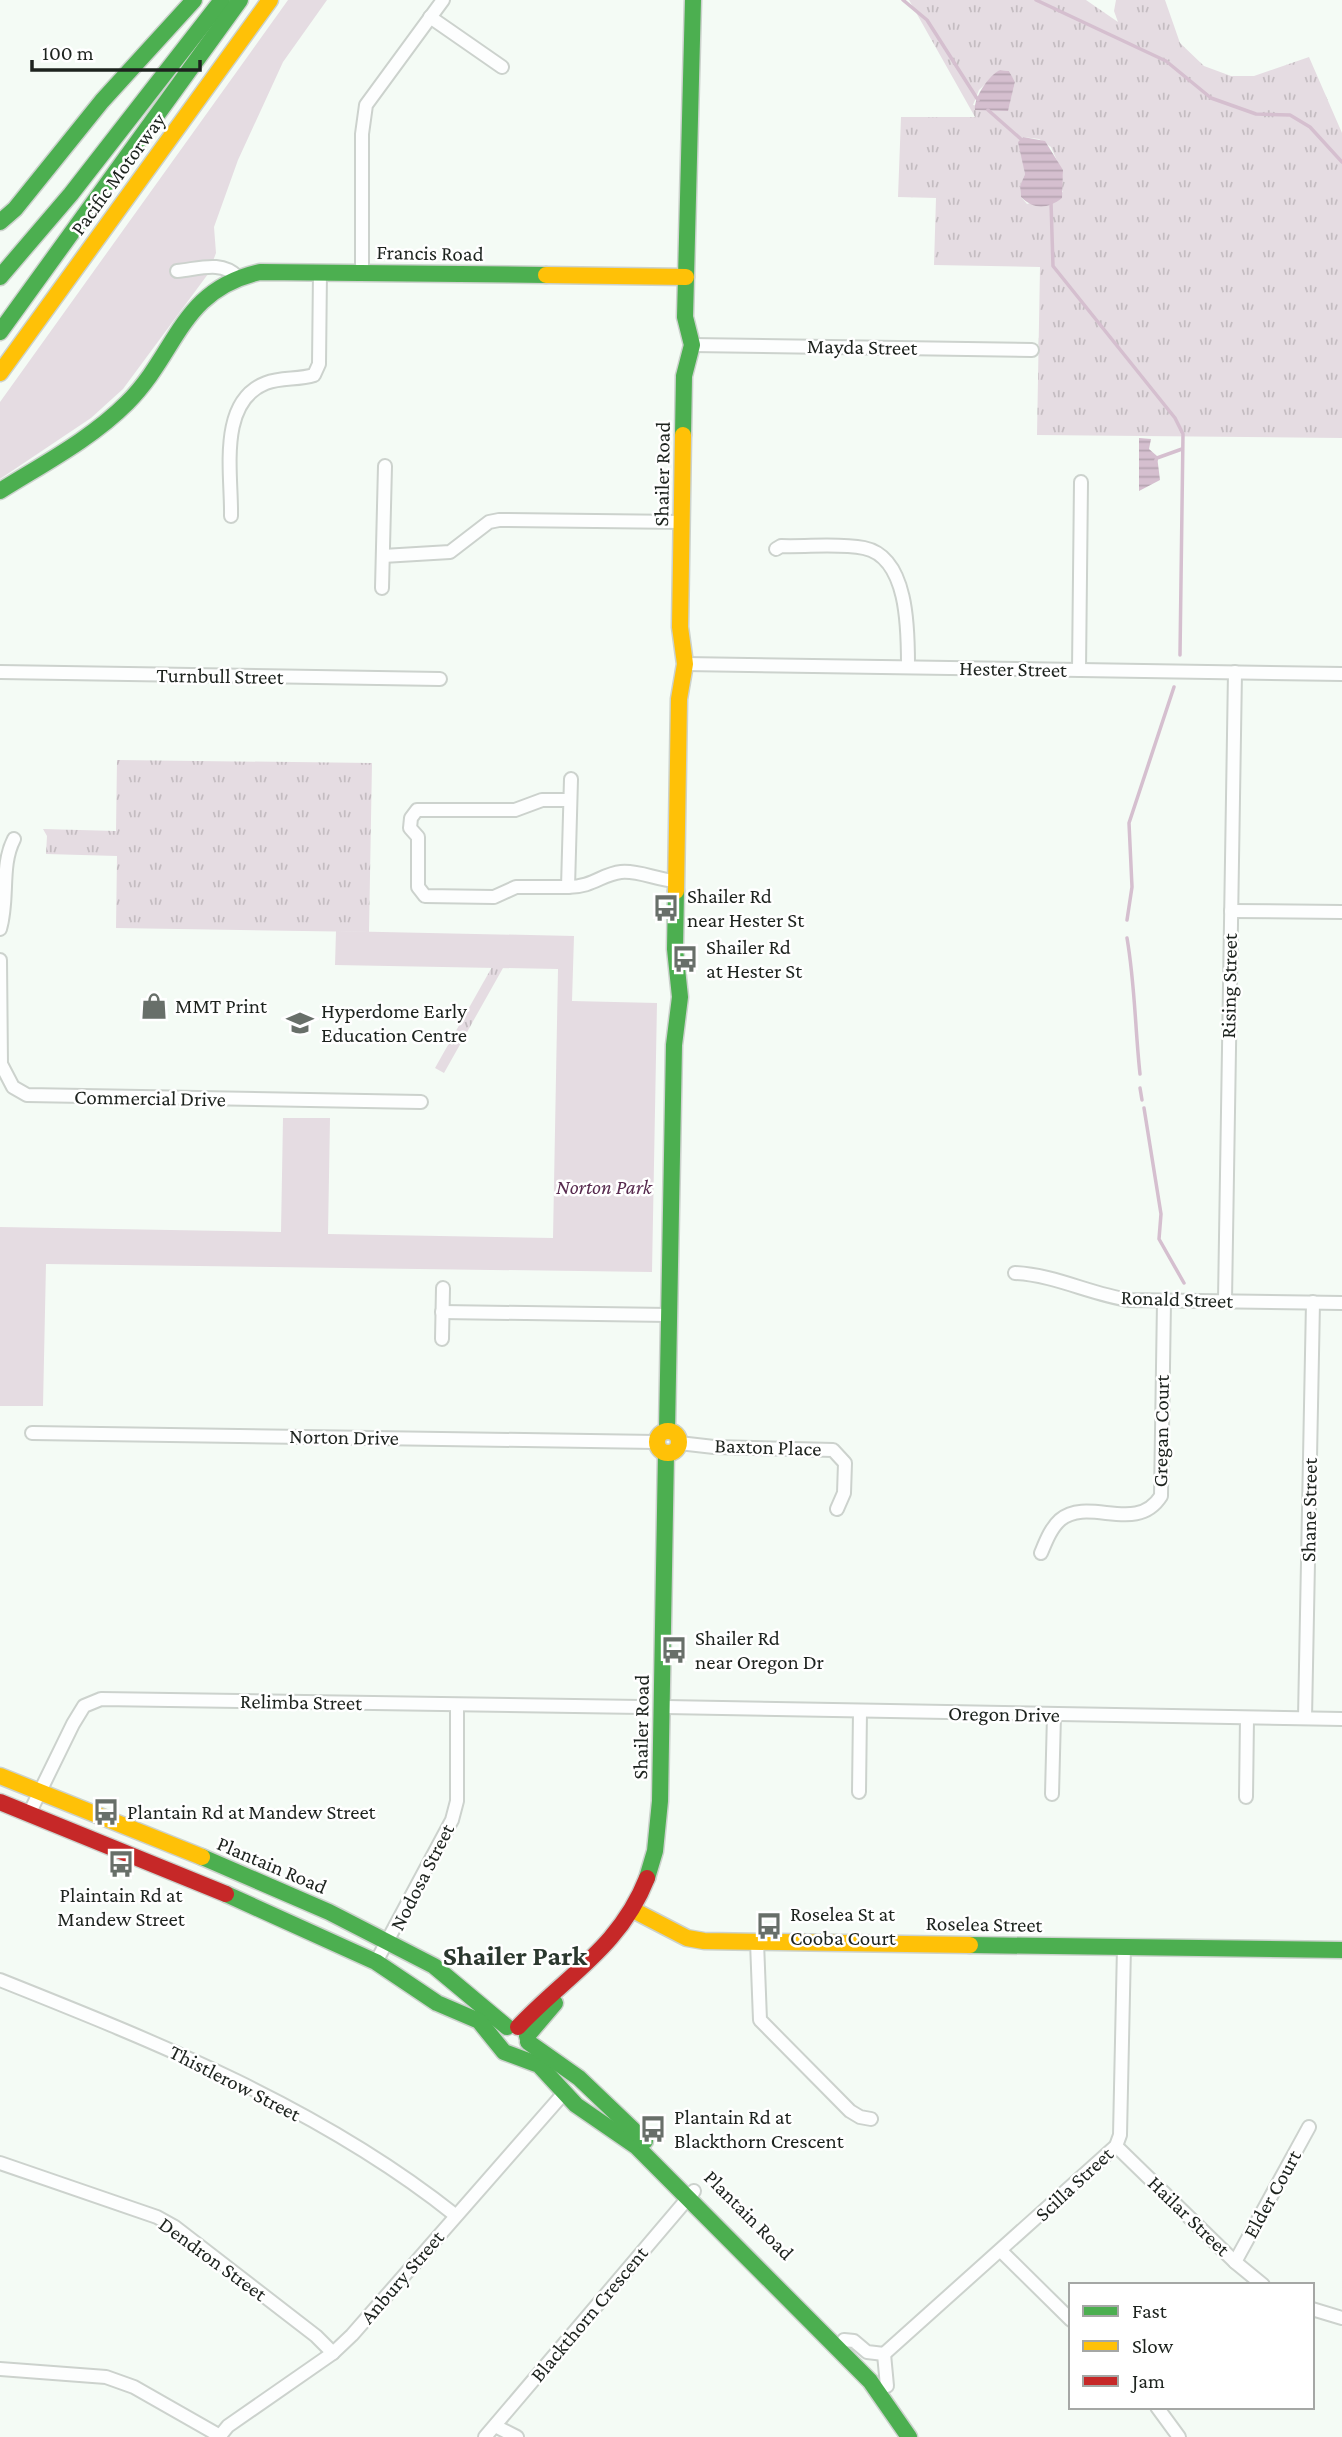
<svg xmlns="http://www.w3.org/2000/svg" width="1342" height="2437" font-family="'Crimson Pro',serif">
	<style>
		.grass { fill: url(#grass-tufts); fill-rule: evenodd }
		.green { fill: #e5dce2 }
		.water { fill: url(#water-rules) }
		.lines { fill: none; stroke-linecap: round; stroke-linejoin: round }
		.stream { stroke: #d5bfcf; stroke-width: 3.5 }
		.street-casing { stroke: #ccd2cd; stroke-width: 16 }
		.fast-casing { stroke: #ccd2cd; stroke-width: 19 }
		.slow-casing { stroke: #ccd2cd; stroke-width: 19 }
		.jam-casing { stroke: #ccd2cd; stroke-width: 19 }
		.street { stroke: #fdfefe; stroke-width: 12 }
		.fast { stroke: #4caf50; stroke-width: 16 }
		.slow { stroke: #ffc107; stroke-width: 16 }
		.jam { stroke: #c62828; stroke-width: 16 }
		.labels { text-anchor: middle; stroke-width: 5; stroke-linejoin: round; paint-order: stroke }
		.street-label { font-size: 21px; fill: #1d231e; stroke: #fff }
		.poi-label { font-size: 21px; fill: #1d231e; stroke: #fff; text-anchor: start }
		.park-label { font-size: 21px; font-style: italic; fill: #572a4e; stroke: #fff }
		.district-label { font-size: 28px; font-weight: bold; fill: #2b382e; stroke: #fff }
	</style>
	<defs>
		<pattern id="grass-tufts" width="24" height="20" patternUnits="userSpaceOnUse" patternTransform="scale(1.75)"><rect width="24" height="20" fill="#e5dce2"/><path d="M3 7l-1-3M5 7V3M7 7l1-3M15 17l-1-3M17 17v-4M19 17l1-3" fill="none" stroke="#c4bcc1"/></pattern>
		<pattern id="water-rules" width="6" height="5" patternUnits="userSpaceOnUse" patternTransform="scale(1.75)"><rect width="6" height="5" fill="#d5bfcf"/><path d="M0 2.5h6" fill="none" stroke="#b6a4b1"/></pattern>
	</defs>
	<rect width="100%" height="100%" fill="#f4fbf5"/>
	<!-- grass -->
	<g class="grass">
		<path d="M909 0H1086L1118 22 1114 11 1116 0H1165L1180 43 1204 66 1231 76H1254L1309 57 1342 133V438L1037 435 1040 267 934 265 936 198 898 197 901 117H975ZM1000 70 1009 71 1015 82 1008 110 973 105 979 90ZM1023 137 1039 139 1051 147 1063 174 1060 184 1063 192 1027 204 1021 197 1020 186 1025 174 1020 138Z"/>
		<polygon points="117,760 372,763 369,932 116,928 117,856 46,854 47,836 43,829 116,831"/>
		<polygon points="492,967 503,968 444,1073 435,1068"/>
	</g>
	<!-- green -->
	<g class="green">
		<polygon points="288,0 327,0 283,62 238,160 214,227 216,253 208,274 123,389 91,418 0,479 0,402"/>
		<polygon points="336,931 574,936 572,1001 657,1003 652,1272 46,1264 43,1406 0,1406 0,1227 281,1232 283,1118 330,1118 328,1234 553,1238 558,969 335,965"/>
	</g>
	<!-- water -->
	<g class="water">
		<path d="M1000 70 1009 71 1015 82 1008 111 975 110C973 98 990 74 1000 70Z"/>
		<path d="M1023 137 1045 141 1063 170 1062 198C1048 209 1034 210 1021 197L1020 186 1025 174 1018 142Z"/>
		<polygon points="1139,438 1151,439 1149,449 1157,456 1160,480 1139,491"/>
	</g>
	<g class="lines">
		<!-- stream -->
		<g class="stream">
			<polyline points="903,0 927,20 978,100"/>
			<polyline points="1036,0 1166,61 1211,98 1256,114 1290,115 1310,127 1342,162"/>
			<polyline points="988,110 1022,140"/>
			<polyline points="1051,202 1053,266 1175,418 1183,434 1180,655"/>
			<polyline points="1155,462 1157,458 1182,449"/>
			<polyline points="1127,920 1132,887 1129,823 1174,687"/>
			<path d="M1127 938C1135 984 1135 1028 1140 1074"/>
			<polyline points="1140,1088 1142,1100"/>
			<polyline points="1144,1108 1161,1214 1159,1239 1184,1283"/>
		</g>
		<defs>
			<g id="street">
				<polyline points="430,17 502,67"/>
				<path d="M177 271C199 269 221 260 238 277"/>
				<polyline points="362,273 362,134 366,105 443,0"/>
				<polyline points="692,345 1032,350"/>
				<path d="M231 516C232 475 217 402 266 383 281 377 298 380 314 375L319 364 320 272"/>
				<path d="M776 549 781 546C808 547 838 543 864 548 909 557 908 632 908 667"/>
				<polyline points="383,556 450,552 489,522 499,520 683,522"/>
				<polyline points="382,588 385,466"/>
				<polyline points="685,664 1342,674"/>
				<polyline points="1079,670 1081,482"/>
				<polyline points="0,672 440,679"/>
				<polyline points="569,800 542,800 515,810 417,810 411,818 410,828 418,837 418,887 425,896 494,897 516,887 568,887 571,779"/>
				<path d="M568 887C593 887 602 874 621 872 638 870 657 880 676 881"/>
				<polyline points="1231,911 1342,912"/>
				<path d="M0 929C9 899 0 866 14 839"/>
				<polyline points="0,960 1,1064 13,1087 27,1095 421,1102"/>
				<path d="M1015 1273C1055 1275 1090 1294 1129 1300L1342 1303"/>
				<polyline points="1225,1300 1235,672"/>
				<polyline points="442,1312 669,1315"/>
				<polyline points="442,1339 443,1288"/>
				<polyline points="32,1433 656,1442"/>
				<polyline points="679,1443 714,1447 833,1450 845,1463 844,1493 837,1509"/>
				<path d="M1041 1553C1046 1541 1051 1528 1060 1520 1089 1496 1136 1535 1161 1496L1164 1302"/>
				<polyline points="666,1707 1342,1719"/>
				<polyline points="1305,1718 1313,1302"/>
				<polyline points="859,1792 860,1711"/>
				<polyline points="1052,1794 1054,1715"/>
				<polyline points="1246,1797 1247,1718"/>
				<polyline points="29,1814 73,1724 84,1706 101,1699 641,1707"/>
				<polyline points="757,1942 760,2020 850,2111 860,2117 871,2119"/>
				<polyline points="376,1962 452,1820 457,1801 457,1705"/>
				<path d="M0 1980C158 2043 321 2108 455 2215"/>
				<polyline points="1116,2146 1235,2262 1263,2285"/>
				<polyline points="0,2163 157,2217 175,2227 316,2336 333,2353"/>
				<polyline points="1001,2251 1071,2320"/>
				<polyline points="1235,2262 1309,2127"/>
				<polyline points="1312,2309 1342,2318"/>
				<polyline points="844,2340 854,2341 867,2352 884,2354"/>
				<polyline points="884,2354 1116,2146 1120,2135 1124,1947"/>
				<polyline points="884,2354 887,2386"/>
				<polyline points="0,2369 106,2377 134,2387 220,2436"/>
				<polyline points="1157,2407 1179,2437"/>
				<polyline points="495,2426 517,2437"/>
				<polyline points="219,2437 228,2426 333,2353 352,2335 564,2093"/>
				<polyline points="485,2437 694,2191"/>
			</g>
			<g id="fast">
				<polyline points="0,222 15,209 102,101 194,0"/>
				<polyline points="0,277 71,194 222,0"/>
				<polyline points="0,332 240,0"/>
				<polyline points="683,435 684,376 692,345 685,317 693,0"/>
				<path d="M0 491C43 464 91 439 127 403 178 352 180 290 260 272L546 275"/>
				<polyline points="667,1431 674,1045 680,997 675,949 676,891"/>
				<polyline points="202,1857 329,1912 434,1966 507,2027"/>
				<polyline points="647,1878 655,1851 660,1801 666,1453"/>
				<polyline points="226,1894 376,1962 437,2003 479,2021 504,2052 539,2065 576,2105 637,2147 870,2381 909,2437"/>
				<polyline points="970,1945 1342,1950"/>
				<polyline points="527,2036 555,2003"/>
				<polyline points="528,2042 579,2078 645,2141"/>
			</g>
			<g id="slow">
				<polyline points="546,275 686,277"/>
				<polyline points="0,373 270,0"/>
				<polyline points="676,891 679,699 685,664 680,627 683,435"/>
				<circle cx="668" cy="1442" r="11"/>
				<polyline points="0,1776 202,1857"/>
				<polyline points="633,1910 687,1938 704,1941 970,1945"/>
			</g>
			<g id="jam">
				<polyline points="0,1802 226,1894"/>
				<path d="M518 2027C567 1975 620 1947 647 1878"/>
			</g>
		</defs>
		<!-- street casing -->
		<use href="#street" class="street-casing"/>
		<!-- fast casing -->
		<use href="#fast" class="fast-casing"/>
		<!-- slow casing -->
		<use href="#slow" class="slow-casing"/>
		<!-- jam casing -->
		<use href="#jam" class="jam-casing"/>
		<!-- street -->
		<use href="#street" class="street"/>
		<!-- fast -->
		<use href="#fast" class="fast"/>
		<!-- slow -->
		<use href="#slow" class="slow"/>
		<!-- jam -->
		<use href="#jam" class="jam"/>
	</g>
	<!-- icons -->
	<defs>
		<symbol id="bus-bare" viewBox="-9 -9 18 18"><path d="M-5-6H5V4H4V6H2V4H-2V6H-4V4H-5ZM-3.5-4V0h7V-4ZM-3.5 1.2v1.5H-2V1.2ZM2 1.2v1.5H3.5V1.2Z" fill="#686f69" stroke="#fff" stroke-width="2.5" paint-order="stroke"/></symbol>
		<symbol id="shop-bare" viewBox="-9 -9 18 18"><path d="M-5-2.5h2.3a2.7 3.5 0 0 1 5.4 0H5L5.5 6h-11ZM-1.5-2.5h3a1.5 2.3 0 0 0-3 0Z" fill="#686f69" stroke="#fff" stroke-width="2.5" paint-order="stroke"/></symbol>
		<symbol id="school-bare" viewBox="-9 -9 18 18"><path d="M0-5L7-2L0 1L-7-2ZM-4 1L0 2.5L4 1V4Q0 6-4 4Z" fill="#686f69" stroke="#fff" stroke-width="2.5" paint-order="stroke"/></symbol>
	</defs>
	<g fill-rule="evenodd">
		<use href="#bus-bare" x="647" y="889" width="38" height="38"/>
		<use href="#bus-bare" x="666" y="940" width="38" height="38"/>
		<use href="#shop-bare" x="135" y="987" width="38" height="38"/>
		<use href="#school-bare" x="281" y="1004" width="38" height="38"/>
		<use href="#bus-bare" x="655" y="1631" width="38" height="38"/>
		<use href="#bus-bare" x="87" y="1793" width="38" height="38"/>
		<use href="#bus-bare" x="102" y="1845" width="38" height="38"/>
		<use href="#bus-bare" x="750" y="1907" width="38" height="38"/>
		<use href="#bus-bare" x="634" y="2110" width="38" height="38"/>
	</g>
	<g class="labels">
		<!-- street labels -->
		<g class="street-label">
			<text transform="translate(118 174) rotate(-54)" y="7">Pacific Motorway</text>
			<text transform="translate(430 253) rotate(1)" y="7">Francis Road</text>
			<text transform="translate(862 347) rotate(1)" y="7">Mayda Street</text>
			<text transform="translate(662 474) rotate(-89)" y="7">Shailer Road</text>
			<text transform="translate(1013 669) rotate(1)" y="7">Hester Street</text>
			<text transform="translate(220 676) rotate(1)" y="7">Turnbull Street</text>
			<text transform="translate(1229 986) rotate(-89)" y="7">Rising Street</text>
			<text transform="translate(150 1098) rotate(1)" y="7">Commercial Drive</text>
			<text transform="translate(1177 1299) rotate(2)" y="7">Ronald Street</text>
			<text transform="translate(1161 1431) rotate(-89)" y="7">Gregan Court</text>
			<text transform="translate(344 1437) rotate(1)" y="7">Norton Drive</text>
			<text transform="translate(768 1447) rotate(2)" y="7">Baxton Place</text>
			<text transform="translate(1309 1510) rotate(-89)" y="7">Shane Street</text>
			<text transform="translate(301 1702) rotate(1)" y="7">Relimba Street</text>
			<text transform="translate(1004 1714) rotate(1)" y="7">Oregon Drive</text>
			<text transform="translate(641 1727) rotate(-89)" y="7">Shailer Road</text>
			<text transform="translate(272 1865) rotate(23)" y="7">Plantain Road</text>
			<text transform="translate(422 1877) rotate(-63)" y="7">Nodosa Street</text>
			<text transform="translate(984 1924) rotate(1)" y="7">Roselea Street</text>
			<text transform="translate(235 2083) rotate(27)" y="7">Thistlerow Street</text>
			<text transform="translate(1074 2184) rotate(-43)" y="7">Scilla Street</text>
			<text transform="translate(1272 2194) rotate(-61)" y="7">Elder Court</text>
			<text transform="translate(749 2215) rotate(45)" y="7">Plantain Road</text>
			<text transform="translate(1189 2216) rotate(44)" y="7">Hailar Street</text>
			<text transform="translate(213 2259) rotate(36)" y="7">Dendron Street</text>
			<text transform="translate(402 2277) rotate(-49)" y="7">Anbury Street</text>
			<text transform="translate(589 2314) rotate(-50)" y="7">Blackthorn Crescent</text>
		</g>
		<!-- poi labels -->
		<g class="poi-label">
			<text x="687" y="903">Shailer Rd<tspan x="687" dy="24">near Hester St</tspan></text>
			<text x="706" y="954">Shailer Rd<tspan x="706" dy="24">at Hester St</tspan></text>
			<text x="175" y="1013">MMT Print</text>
			<text x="321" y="1018">Hyperdome Early<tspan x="321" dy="24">Education Centre</tspan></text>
			<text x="695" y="1645">Shailer Rd<tspan x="695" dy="24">near Oregon Dr</tspan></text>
			<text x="127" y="1819">Plantain Rd at Mandew Street</text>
			<text x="121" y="1902" text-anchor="middle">Plaintain Rd at<tspan x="121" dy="24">Mandew Street</tspan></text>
			<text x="790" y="1921">Roselea St at<tspan x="790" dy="24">Cooba Court</tspan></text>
			<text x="674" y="2124">Plantain Rd at<tspan x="674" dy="24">Blackthorn Crescent</tspan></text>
		</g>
		<!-- park labels -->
		<g class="park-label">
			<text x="604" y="1194">Norton Park</text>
		</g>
		<!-- district labels -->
		<g class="district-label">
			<text x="515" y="1965">Shailer Park</text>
		</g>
	</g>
	<!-- legend -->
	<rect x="1069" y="2283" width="245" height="126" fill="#ffffff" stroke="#a5a7a5" stroke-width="2"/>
	<rect x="1083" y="2306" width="35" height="10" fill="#4caf50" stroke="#a5a7a5" stroke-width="2"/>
	<text x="1132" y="2318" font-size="21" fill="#1d231e">Fast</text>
	<rect x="1083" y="2341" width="35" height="10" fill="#ffc107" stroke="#a5a7a5" stroke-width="2"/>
	<text x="1132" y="2353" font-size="21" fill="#1d231e">Slow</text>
	<rect x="1083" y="2376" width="35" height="10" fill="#c62828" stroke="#a5a7a5" stroke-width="2"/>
	<text x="1132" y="2388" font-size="21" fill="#1d231e">Jam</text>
	<!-- scale -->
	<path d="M32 60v10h168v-10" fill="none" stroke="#1d231e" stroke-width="3.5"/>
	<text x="42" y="60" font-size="21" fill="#1d231e" stroke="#ffffff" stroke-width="5" paint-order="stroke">100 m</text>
</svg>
